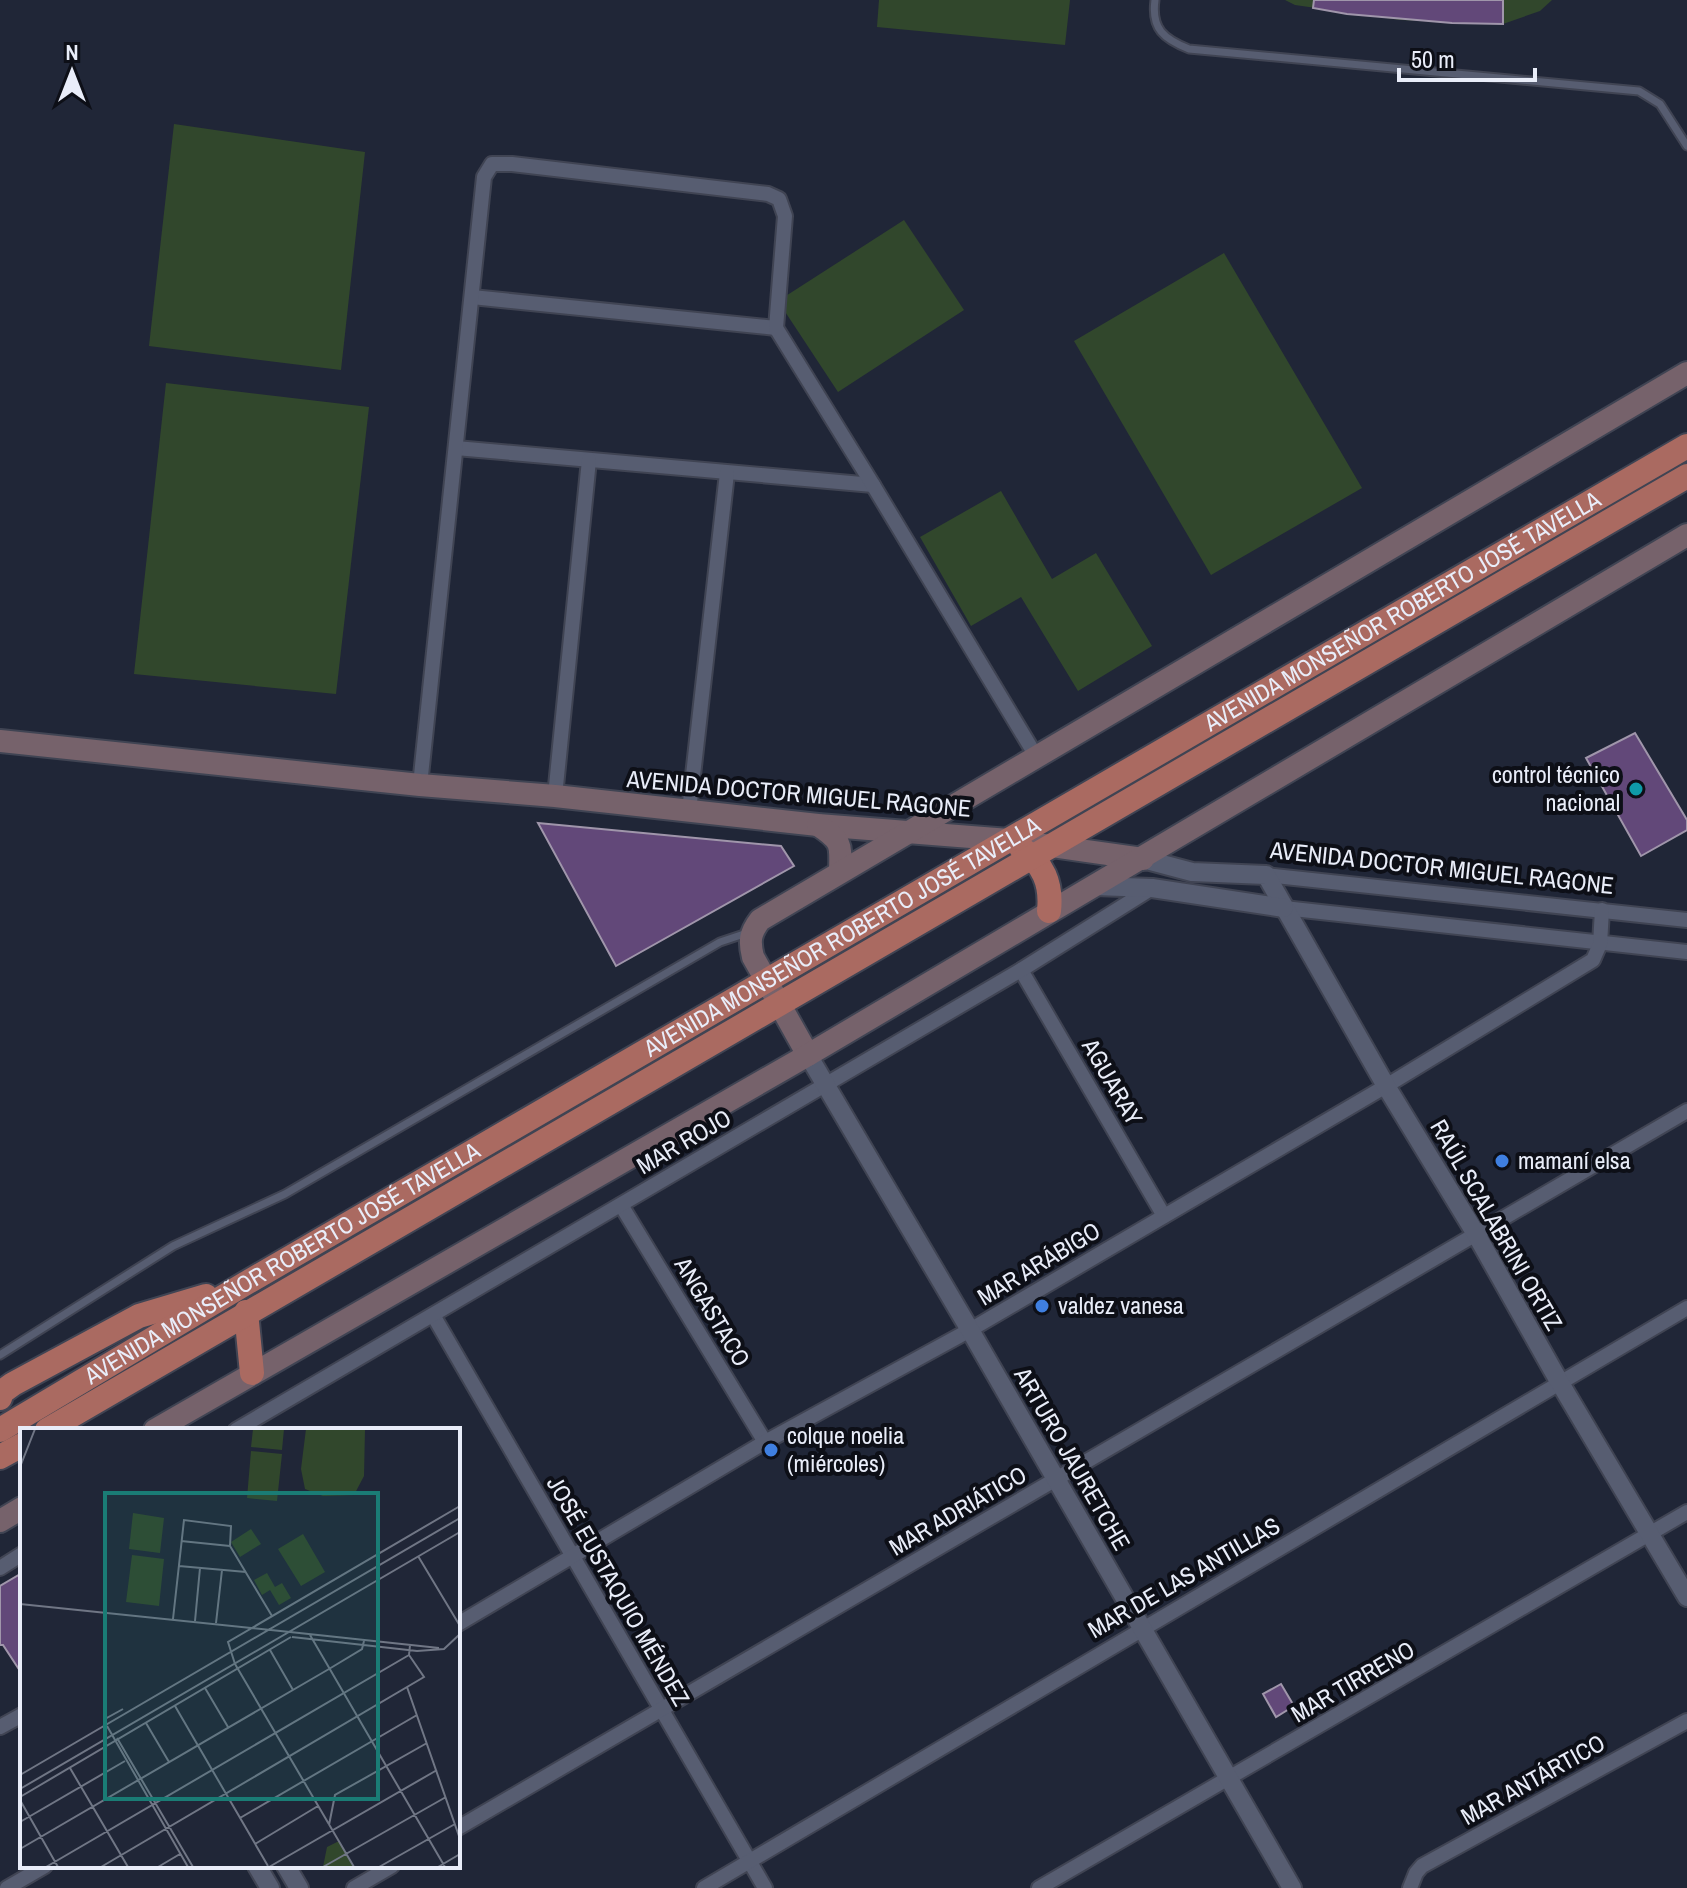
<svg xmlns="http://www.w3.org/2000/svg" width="1687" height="1888" font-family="'Archivo Narrow',sans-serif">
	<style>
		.green { fill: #31472c }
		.building { fill: #624879; stroke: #a096ab; stroke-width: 2 }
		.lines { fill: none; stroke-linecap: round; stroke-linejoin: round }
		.service-casing { stroke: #404453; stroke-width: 11 }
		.minor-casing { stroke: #404453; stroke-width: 18 }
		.tertiary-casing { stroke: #404453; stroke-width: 22 }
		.secondary-casing { stroke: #404453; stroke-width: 26 }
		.trunk-casing { stroke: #404453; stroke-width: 28 }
		.service { stroke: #575d71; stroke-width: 7 }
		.minor { stroke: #575d71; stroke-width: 14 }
		.tertiary { stroke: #575d71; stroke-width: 18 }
		.secondary { stroke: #76626b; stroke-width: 22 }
		.trunk { stroke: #aa6a61; stroke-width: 24 }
		.culture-dot { fill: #0f9aa8; stroke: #0d0f17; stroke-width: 3 }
		.shop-dot { fill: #3f7fe0; stroke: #0d0f17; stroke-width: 3 }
		.labels { text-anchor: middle; stroke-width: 8; stroke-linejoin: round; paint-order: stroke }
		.street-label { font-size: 24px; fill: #e9edf9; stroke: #0d0f17 }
		.poi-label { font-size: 24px; fill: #e9edf9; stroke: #0d0f17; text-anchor: start }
		.inset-road { fill: none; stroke: #707685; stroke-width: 2 }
		.view { fill: #1a7c75; fill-opacity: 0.15; stroke: #1a7c75; stroke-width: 4 }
		.inset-edge { fill: none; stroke: #e9edf9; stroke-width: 4 }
	</style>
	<rect width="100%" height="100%" fill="#202637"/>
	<!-- green -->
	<g class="green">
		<polygon points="879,0 1070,0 1065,45 877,27"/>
		<polygon points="1285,0 1552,0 1540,11 1503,24 1400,20 1295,5"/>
		<polygon points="174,124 365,152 341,370 149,346"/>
		<polygon points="904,220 964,310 838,392 778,301"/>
		<polygon points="1224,253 1362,488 1211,575 1074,341"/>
		<polygon points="166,383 369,407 336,694 134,674"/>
		<polygon points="1001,491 1052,579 1096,553 1152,646 1078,691 1021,597 971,626 920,537"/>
	</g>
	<!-- building -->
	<g class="building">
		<polygon points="1314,0 1503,0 1503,24 1452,23 1347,14 1313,8"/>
		<polygon points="1635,733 1687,820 1687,830 1641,856 1586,758"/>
		<polygon points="538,823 781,846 794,866 616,966"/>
		<polygon points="22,1573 22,1674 3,1645 0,1645 0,1586"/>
		<polygon points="1281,1684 1294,1706 1276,1717 1263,1694"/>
	</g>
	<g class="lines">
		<defs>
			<g id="service">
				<path d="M1155 0C1151 29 1164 39 1189 49L1639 91 1660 104 1687 146"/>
				<polyline points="0,1355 173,1246 285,1194 720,942 750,932"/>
			</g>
			<g id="minor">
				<polyline points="472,297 776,328"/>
				<polyline points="456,448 873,485"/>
				<polyline points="420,785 484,177 492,164 512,164 768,194 779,199 785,216 776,328 873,485 1036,756"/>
				<polyline points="555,796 589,460"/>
				<polyline points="689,811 727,473"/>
				<polyline points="1266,875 1687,920"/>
				<polyline points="1284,908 1687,952"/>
				<polyline points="1021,970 1164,1216"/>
				<polyline points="621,1205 765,1442"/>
				<polyline points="433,1315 765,1888"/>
				<polyline points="236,1430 1021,970 1152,888"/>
				<polyline points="0,1568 22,1554"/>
				<polyline points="458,1624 765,1442 970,1330 1386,1086 1593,960 1600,944 1602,910"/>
				<polyline points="0,1727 22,1715"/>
				<polyline points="458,1828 1687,1111"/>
				<polyline points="7,1888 45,1866"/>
				<polyline points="354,1888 392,1866"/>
				<polyline points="704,1888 1687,1308"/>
				<polyline points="1039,1888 1687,1512"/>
				<polyline points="1410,1888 1416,1873 1422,1866 1687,1721"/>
			</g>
			<g id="tertiary">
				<polyline points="1143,859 1192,872 1266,875 1386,1086 1476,1234 1560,1383 1687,1597"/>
				<polyline points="1095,886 1152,888 1284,908"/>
				<polyline points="808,1055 970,1330 1292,1888"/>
				<polyline points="257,1866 270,1888"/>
				<polyline points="286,1866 299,1888"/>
			</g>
			<g id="secondary">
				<polyline points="0,741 420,785 555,796 818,825 1009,840 1143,859"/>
				<path d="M818 825C842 841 841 844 840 871"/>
				<path d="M808 1055 753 957C749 941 750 933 760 920L1687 373"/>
				<polyline points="155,1430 808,1055 1687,535"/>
				<polyline points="0,1521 22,1508"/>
			</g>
			<g id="trunk">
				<path d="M1021 848C1043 864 1052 883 1049 911"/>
				<polyline points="246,1312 252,1373"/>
				<polyline points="0,1398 2,1392 13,1384 139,1316 206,1296"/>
				<path id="s1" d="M0 1430 243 1285 1687 446"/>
				<polyline points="47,1430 1687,476"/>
				<polyline points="0,1457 22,1445"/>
			</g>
		</defs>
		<!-- service casing -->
		<use href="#service" class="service-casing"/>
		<!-- minor casing -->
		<use href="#minor" class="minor-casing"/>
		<!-- tertiary casing -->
		<use href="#tertiary" class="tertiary-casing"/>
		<!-- secondary casing -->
		<use href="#secondary" class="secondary-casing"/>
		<!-- trunk casing -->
		<use href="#trunk" class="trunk-casing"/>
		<!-- service -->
		<use href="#service" class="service"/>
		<!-- minor -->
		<use href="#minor" class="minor"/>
		<!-- tertiary -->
		<use href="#tertiary" class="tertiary"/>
		<!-- secondary -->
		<use href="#secondary" class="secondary"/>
		<!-- trunk -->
		<use href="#trunk" class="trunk"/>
	</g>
	<!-- markers -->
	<circle class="culture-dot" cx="1636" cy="789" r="8"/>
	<g class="shop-dot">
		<circle cx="1502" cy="1161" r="8"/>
		<circle cx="1042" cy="1306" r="8"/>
		<circle cx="771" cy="1450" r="8"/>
	</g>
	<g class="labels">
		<!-- street labels -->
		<g class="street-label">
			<text dy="8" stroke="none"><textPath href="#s1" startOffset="1624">AVENIDA MONSEÑOR ROBERTO JOSÉ TAVELLA</textPath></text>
			<text transform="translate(799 794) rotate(5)" y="8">AVENIDA DOCTOR MIGUEL RAGONE</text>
			<text transform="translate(1442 868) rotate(6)" y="8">AVENIDA DOCTOR MIGUEL RAGONE</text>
			<text dy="8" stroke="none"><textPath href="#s1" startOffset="976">AVENIDA MONSEÑOR ROBERTO JOSÉ TAVELLA</textPath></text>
			<text transform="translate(1112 1082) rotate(60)" y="8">AGUARAY</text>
			<text transform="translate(684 1142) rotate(-30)" y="8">MAR ROJO</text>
			<text transform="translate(1496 1225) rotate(60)" y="8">RAÚL SCALABRINI ORTIZ</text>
			<text dy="8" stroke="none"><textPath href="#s1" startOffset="328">AVENIDA MONSEÑOR ROBERTO JOSÉ TAVELLA</textPath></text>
			<text transform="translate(1039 1264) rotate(-31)" y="8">MAR ARÁBIGO</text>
			<text transform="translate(712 1312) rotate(59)" y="8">ANGASTACO</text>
			<text transform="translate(1072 1459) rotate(60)" y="8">ARTURO JAURETCHE</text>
			<text transform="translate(958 1511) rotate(-30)" y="8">MAR ADRIÁTICO</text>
			<text transform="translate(1184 1578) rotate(-30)" y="8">MAR DE LAS ANTILLAS</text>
			<text transform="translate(618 1591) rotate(60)" y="8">JOSÉ EUSTAQUIO MÉNDEZ</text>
			<text transform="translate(1353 1682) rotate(-30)" y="8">MAR TIRRENO</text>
			<text transform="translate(1533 1780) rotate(-29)" y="8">MAR ANTÁRTICO</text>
		</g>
		<!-- poi labels -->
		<g class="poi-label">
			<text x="1620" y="783" text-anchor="end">control técnico<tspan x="1620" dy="28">nacional</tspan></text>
			<text x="1518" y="1169">mamaní elsa</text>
			<text x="1058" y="1314">valdez vanesa</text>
			<text x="787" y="1444">colque noelia<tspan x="787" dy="28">(miércoles)</tspan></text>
		</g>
	</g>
	<!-- overview -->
	<g transform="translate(20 1428)">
		<rect width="440" height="440" fill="#202637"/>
		<path d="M233 1H264L262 22 231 19ZM286 1H345L344 48 334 67 303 68 285 61 281 41ZM231 23 262 26 257 73 227 70ZM113 85 144 90 140 125 109 121ZM231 101 241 116 220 129 211 114ZM283 106 305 144 281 158 258 121ZM112 127 144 131 139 178 106 174ZM247 145 255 159 262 155 271 170 259 177 250 162 242 167 234 152ZM319 413 334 439H303L307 419Z" fill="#31472c"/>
		<path class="inset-road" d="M0 39 15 1M161 113 210 118M398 128 440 198M159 138 226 144M0 176 270 204M153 191 164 92 211 98 210 118 252 188M175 193 180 140M196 195 202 142M270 204 419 220M290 207 425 439M272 209 397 223 424 221 440 206M250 222 273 262M215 236 334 439M215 236 208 214 440 78M387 259 440 411M185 260 208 299M155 278 248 438M126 295 149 334M86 296 85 291 103 281M87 298 168 439M97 310 173 439M50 340 108 439M0 347 440 90M0 361 440 104M0 369 271 209M0 372 38 439M220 390 397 287M0 394 105 333M309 397 315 367 407 315M235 416 298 378M0 421 309 241 342 221 344 213M26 439 389 227 390 217M81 439 404 249 389 227M138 439 160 426M249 439 417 342M303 439 426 369M359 439 435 396M418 439 440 426"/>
		<path class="view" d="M85 65H358V371H85Z"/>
		<rect width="440" height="440" class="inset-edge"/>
	</g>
	<!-- north arrow -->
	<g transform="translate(72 72)" stroke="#0d0f17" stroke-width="6" paint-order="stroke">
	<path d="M0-6L14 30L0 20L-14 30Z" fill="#e9edf9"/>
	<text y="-12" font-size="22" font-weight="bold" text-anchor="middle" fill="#e9edf9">N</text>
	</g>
	<!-- scale -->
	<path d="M1399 68v12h136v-12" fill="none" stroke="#e9edf9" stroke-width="4"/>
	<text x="1411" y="68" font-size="24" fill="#e9edf9" stroke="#0d0f17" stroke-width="6" paint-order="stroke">50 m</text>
</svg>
